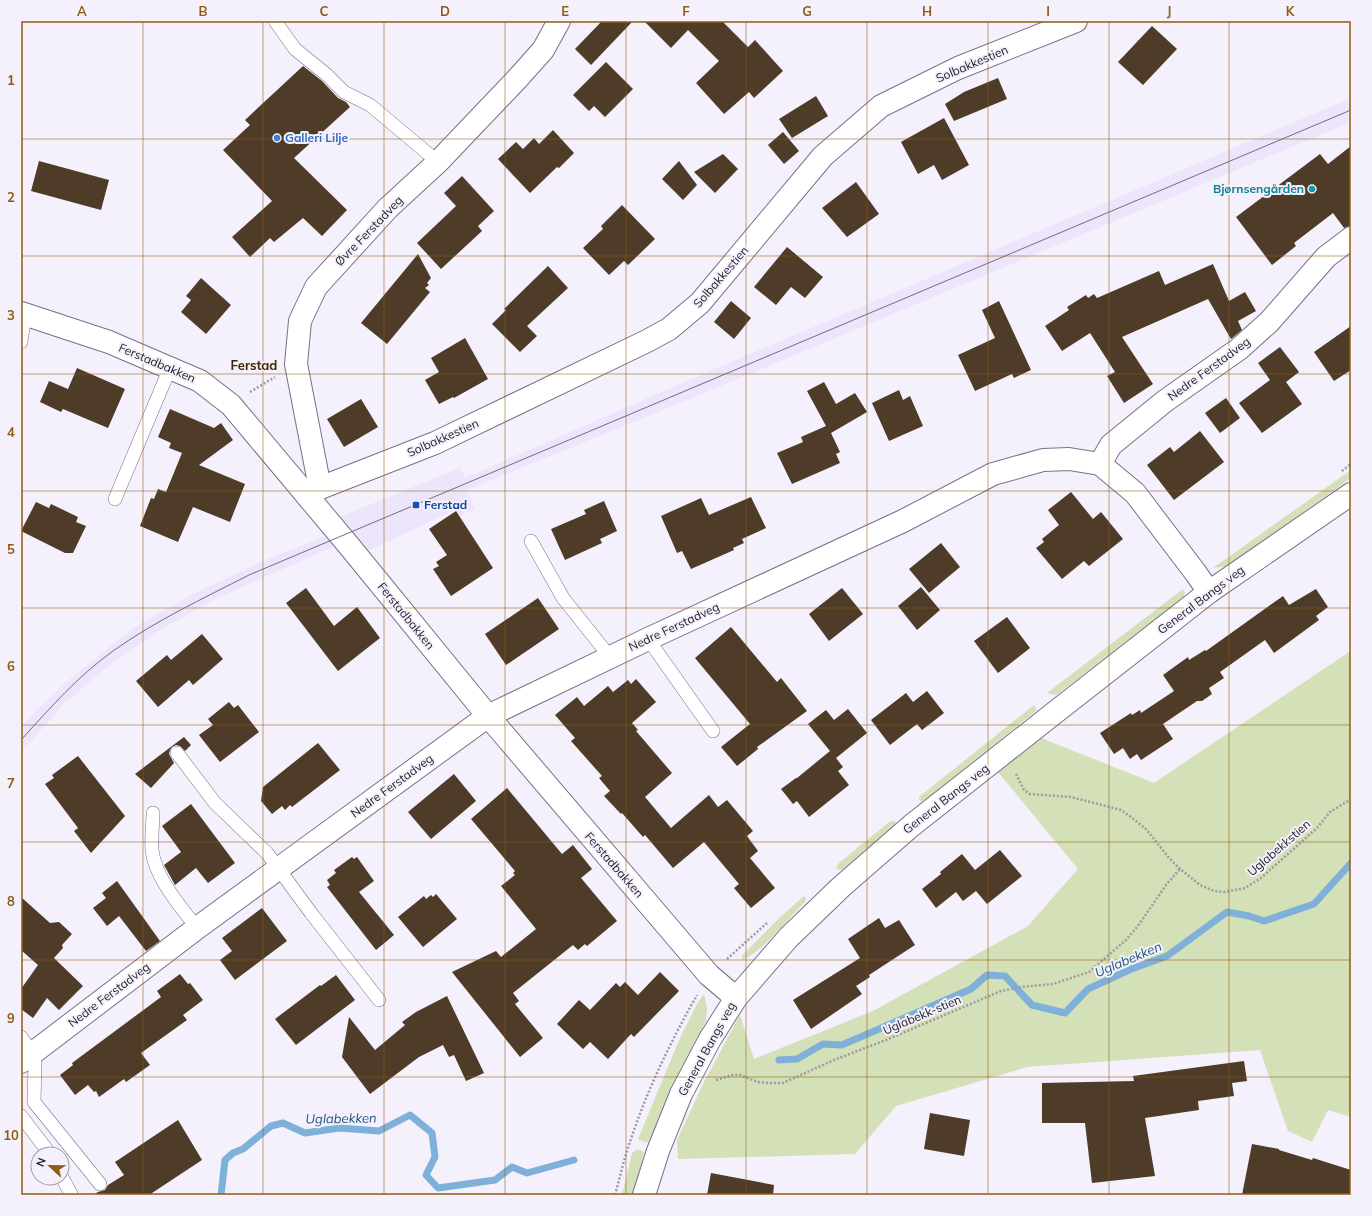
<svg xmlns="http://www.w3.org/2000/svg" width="1372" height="1216" font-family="Mulish,sans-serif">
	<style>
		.built { fill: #ece5fb }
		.green { fill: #d4e0b7 }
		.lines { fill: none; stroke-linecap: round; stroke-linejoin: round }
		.stream { stroke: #7eb0d9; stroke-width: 7 }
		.building { fill: #4e3b28 }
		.lane-casing { stroke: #79708a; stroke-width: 14 }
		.street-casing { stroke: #79708a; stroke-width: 24 }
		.secondary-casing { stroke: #79708a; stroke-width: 24 }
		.path { stroke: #9d99a5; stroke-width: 2.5; stroke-dasharray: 2 2; stroke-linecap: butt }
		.lane { stroke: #fff; stroke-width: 13 }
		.street { stroke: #fff; stroke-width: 22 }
		.secondary { stroke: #fff; stroke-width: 22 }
		.tram { stroke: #726e79; stroke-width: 1 }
		.grid { fill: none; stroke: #915b10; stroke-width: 1; stroke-opacity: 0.55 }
		.shop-dot { fill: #3f7fe0; stroke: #f4f0fc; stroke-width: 1.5 }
		.culture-dot { fill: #0f9aa8; stroke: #f4f0fc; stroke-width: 1.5 }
		.transit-dot { fill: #1a4fb4; stroke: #f4f0fc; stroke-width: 1.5 }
		.labels { text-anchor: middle; stroke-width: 4; stroke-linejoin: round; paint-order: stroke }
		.street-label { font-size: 12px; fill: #211d28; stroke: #f4f0fc }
		.shop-label { font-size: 12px; font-weight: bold; fill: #366cbe; stroke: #f4f0fc; text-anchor: start }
		.culture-label { font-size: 12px; font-weight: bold; fill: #0d838f; stroke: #f4f0fc; text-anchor: end }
		.transit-label { font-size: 12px; font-weight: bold; fill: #164399; stroke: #f4f0fc; text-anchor: start }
		.neighbourhood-label { font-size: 13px; font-weight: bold; fill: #3f2504; stroke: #f4f0fc }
		.water-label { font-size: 13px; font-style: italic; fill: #1d547d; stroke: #f4f0fc }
		.neatline { fill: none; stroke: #915b10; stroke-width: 1.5 }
		.grid-label { font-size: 13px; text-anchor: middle; font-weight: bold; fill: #915b10 }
	</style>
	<rect width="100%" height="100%" fill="#f4f0fc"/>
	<!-- built -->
	<polygon class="built" points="1351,98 1351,122 692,398 467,490 475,509 459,516 455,510 365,552 353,538 213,600 154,634 114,662 66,702 21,752 21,729 32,715 65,683 136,626 197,592 279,554 346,529 337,518 460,468 465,478 682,383"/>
	<!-- green -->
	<g class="green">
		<polygon points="1351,470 1351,478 1228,566 1213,568"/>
		<polygon points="1183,589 1185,594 1182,599 1056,695 1047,693"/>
		<polygon points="1349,652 1351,652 1351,1117 1328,1110 1312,1142 1288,1131 1260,1050 1027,1067 896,1106 855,1154 678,1159 677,1140 704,1082 740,1015 754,1059 873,1011 1028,926 1078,869 998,772 1041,738 1154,783"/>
		<polygon points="1034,705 1037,710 923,802 919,800 919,797"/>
		<polygon points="892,821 895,821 896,824 842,870 837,869 836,867 839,863 888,823"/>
		<path d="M804 896 806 899 805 902C786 921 767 946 744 960L742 959V956L776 921Z"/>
		<polygon points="704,994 707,1008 706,1020 650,1139 646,1143 638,1139 680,1038 697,1004"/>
		<polygon points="636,1150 641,1150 644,1153 633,1195 622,1195 632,1153"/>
	</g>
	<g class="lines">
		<!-- stream -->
		<g class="stream">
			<polyline points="779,1060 797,1059 823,1044 842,1045 971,989 987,975 1005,976 1032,1005 1065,1013 1088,989 1129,970 1167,956 1227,912 1249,916 1264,921 1314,904 1351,863"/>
			<polyline points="221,1195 225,1160 233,1153 243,1149 271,1126 283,1123 305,1133 339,1128 379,1131 410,1115 432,1133 435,1157 426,1175 438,1188 495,1180 512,1167 527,1173 574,1160"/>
		</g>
	</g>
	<!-- building -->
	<g class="building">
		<polygon points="602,21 633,21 591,65 575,49"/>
		<polygon points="644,21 722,21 748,47 755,40 783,71 754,98 749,92 724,114 696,83 719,61 688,30 671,48"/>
		<polygon points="1152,26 1177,49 1143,85 1118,62"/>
		<polygon points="606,62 633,89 605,117 594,106 589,111 573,95"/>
		<polygon points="303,66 322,81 338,98 346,102 350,107 294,158 347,210 322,236 303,218 274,242 270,238 250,257 232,237 272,201 223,150 250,125 245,120"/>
		<polygon points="998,78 1007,99 954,121 945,104 964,92"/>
		<polygon points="816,96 828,116 792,138 779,119"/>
		<polygon points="944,118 969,165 942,180 934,165 918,174 901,142"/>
		<polygon points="553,130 574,153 559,168 557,167 530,193 498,159 516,142 523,149 534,138 539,144"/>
		<polygon points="783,132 799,151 784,164 768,145"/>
		<polygon points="1351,146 1351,226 1344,228 1333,213 1294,243 1296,246 1272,265 1236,217 1320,154 1328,164"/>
		<polygon points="723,154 738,169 715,193 694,172"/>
		<polygon points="39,161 109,180 101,210 31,191"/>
		<polygon points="679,161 697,185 683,200 662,179"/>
		<polygon points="462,176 494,211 478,226 482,231 441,269 417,243 456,206 444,193"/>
		<polygon points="856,182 879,214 847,237 822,208"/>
		<polygon points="622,205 655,239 628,265 624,261 609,275 583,248 603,229 601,226"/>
		<polygon points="787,247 823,277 805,298 791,287 776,305 754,287"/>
		<polygon points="418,254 431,278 427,283 429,285 425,288 430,292 387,344 361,323"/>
		<polygon points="1213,264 1229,301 1245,292 1256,311 1238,321 1242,330 1231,339 1208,299 1122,337 1153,384 1124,403 1107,376 1115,372 1090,333 1062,351 1045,326 1069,310 1067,307 1086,295 1088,298 1094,294 1097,298 1159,271 1165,285"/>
		<polygon points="548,266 568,288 527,326 537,336 520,352 492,324 506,310 504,309"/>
		<polygon points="201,278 231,305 206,334 181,312 191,300 186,296"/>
		<polygon points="731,301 751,318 734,339 714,322"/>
		<polygon points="999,301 1031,370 1014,378 1012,374 975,391 958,355 995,338 982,310"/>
		<polygon points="1351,326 1351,370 1334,381 1314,352"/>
		<polygon points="465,338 488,379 454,398 453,397 439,404 425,380 439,372 431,358"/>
		<polygon points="1280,347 1299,372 1286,382 1302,404 1262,433 1239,403 1270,380 1258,363"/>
		<polygon points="77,368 125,389 108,428 63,409 61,412 40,402 49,381 68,389"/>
		<polygon points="824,382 836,404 855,393 867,412 831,433 840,452 836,454 840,463 792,484 777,453 803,442 801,437 826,426 807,391"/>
		<polygon points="899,390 903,400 910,396 923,426 889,441 872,403"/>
		<polygon points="1226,398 1240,418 1220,433 1205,413"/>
		<polygon points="361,399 378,427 344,447 327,419"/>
		<polygon points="170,409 214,428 221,423 233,440 199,465 245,484 230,522 193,507 178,542 140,526 151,498 154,499 158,489 166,492 182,453 169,448 171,443 158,437"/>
		<polygon points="1200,431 1224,462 1174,500 1147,465 1170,447 1174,452"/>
		<polygon points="1071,492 1093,519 1101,512 1123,539 1089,566 1084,561 1062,579 1036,548 1044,542 1042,539 1059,525 1048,510"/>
		<polygon points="751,497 766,528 742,539 744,543 733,548 734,550 691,569 682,551 677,553 661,516 701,498 709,515"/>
		<polygon points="604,501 617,531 600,539 602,543 565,560 551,529 586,514 584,510"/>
		<polygon points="36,502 49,508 51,504 78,517 76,522 86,526 73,553 65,553 21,531"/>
		<polygon points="456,511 493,568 451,596 433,569 439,566 436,562 447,555 429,529"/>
		<polygon points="941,543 960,567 929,593 909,569"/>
		<polygon points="921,587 940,610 917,630 898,606"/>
		<polygon points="306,588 334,626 357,607 380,638 338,671 286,603"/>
		<polygon points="842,588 863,614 829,641 809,614"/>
		<polygon points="1316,589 1328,607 1316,616 1319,620 1274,653 1265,640 1220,672 1224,678 1209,688 1212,694 1202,701 1197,701 1163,724 1173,739 1141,760 1137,754 1130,759 1123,748 1114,754 1100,733 1131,713 1132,715 1140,710 1141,713 1174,691 1163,675 1188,657 1189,660 1205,650 1206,651 1283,596 1289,605"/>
		<polygon points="538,598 559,629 506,665 485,634"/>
		<polygon points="1007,617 1030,648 998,673 974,641"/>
		<polygon points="731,627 777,682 781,678 807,711 757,747 758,749 737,766 721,747 750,724 695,658"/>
		<polygon points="202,634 223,659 193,685 189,680 158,707 136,681 167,655 171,660"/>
		<polygon points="636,679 656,702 632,723 638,730 636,731 672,773 645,797 671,828 709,795 718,807 727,800 753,831 747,836 758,851 750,858 775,888 751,908 734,888 739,884 704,842 673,868 645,835 643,837 622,813 621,814 604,796 610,791 599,778 602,776 571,741 575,738 555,715 577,697 584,706 608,686 613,692 628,680 631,684"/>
		<polygon points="927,691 944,713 922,730 917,724 890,745 871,720 906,693 913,702"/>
		<polygon points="229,702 234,708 238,705 259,732 220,762 199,735 213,725 208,719"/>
		<polygon points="848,709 867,733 836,758 843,767 838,771 849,785 809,817 797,801 793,804 781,789 796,778 797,778 830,751 808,724 826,710 834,720"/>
		<polygon points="184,737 191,745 185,751 180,746 176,745 172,747 170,750 169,754 174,763 151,788 135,774"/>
		<polygon points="318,743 340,770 292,807 290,805 285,810 282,806 272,814 261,801 263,787"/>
		<polygon points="78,756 125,816 91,853 74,831 78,828 45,784 54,778 52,775"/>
		<polygon points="454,774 476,801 431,839 408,812"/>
		<polygon points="507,788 562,854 573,845 592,869 581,878 617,921 587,946 585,944 578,950 573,945 513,993 519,1001 515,1004 543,1038 520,1057 452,972 496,951 501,957 536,929 501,886 515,875 513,873 515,871 471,819"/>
		<polygon points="191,804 235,863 208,883 196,868 175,885 164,865 181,852 162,826"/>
		<polygon points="1000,850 1022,876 987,904 976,891 963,901 956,892 936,908 922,889 941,874 940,872 962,854 975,870"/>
		<polygon points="352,857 354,859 357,857 374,881 359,892 394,935 376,950 327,887 330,885 327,880 336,873 334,870"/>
		<polygon points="117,881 160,941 146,951 119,916 107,926 93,908 106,898 102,893"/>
		<polygon points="436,894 457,919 423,947 398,917 424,896 426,899 431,895 433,897"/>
		<polygon points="21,897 50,923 59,922 72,934 62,945 63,948 54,958 83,986 59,1010 47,998 33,1018 21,1009 21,989 38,965 21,950"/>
		<polygon points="262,908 287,941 235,980 220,960 232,951 222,938"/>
		<polygon points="879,918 885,928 899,920 915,945 869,975 870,977 856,986 862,994 811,1029 793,1000 860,958 848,939"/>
		<polygon points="660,972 679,991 634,1037 631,1034 608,1059 590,1042 583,1049 557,1024 579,1000 590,1010 616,983 620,987 625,982 638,995"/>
		<polygon points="180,974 188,984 190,983 203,1000 183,1015 187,1020 141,1053 150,1065 126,1082 124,1079 99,1097 96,1091 94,1092 88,1085 75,1095 60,1075 73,1065 72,1063 161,997 157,991"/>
		<polygon points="336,975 355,1000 296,1045 275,1019 320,985 321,986"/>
		<polygon points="447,996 484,1073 466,1081 454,1055 449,1057 443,1045 419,1057 370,1094 342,1057 349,1017 375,1050 405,1025 402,1022 416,1012"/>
		<polygon points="1244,1061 1247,1081 1232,1083 1234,1096 1198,1101 1199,1110 1145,1118 1155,1176 1092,1183 1085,1123 1042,1123 1042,1083 1134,1081 1133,1076"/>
		<polygon points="930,1113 970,1120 964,1156 924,1149"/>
		<polygon points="178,1120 202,1160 149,1195 93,1195 98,1192 105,1190 108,1185 124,1175 115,1162"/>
		<polygon points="1252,1144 1279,1149 1279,1150 1312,1160 1313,1158 1351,1170 1351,1195 1242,1195"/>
		<polygon points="711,1173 774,1185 773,1195 707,1195"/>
	</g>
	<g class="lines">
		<defs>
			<g id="lane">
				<polyline points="275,21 295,49 327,75 344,92 370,105 438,162"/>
				<polyline points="21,342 25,314"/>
				<polyline points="115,499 170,368"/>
				<polyline points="531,541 563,598 610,657"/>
				<polyline points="648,639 713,731"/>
				<polyline points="177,753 215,803 267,853 311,913 379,1000"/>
				<path d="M153 813C153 825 151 838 152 850 155 878 181 907 197 928"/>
				<polyline points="21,1037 32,1053 35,1063 34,1102 100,1184"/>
				<polyline points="21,1116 50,1154"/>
				<polyline points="62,1177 71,1194"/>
			</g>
			<g id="street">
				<polyline points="21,313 109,342 200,381 231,405 350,547 488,716 709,975 736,998"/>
				<polyline points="1100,464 1111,445 1165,401 1239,349 1269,322 1326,257 1351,238"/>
				<polyline points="320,488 296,364 300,321 316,287 388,208 438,162 518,78 543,50 559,21"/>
				<polyline points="308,497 320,488 435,443 647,341 669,329 700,303 823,156 881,106 958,68 1076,21"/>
				<polyline points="21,1062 197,928 488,716 648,639 903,521 993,474 1043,460 1069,459 1100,464 1135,493 1195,572 1209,592"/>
			</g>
			<polyline id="secondary" points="644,1195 658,1151 681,1094 710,1039 736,998 789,937 841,887 911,826 1053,714 1209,592 1351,494"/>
		</defs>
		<!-- lane casing -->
		<use href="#lane" class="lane-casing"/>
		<!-- street casing -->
		<use href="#street" class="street-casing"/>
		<!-- secondary casing -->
		<use href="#secondary" class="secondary-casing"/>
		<!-- path -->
		<g class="path">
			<polyline points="250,392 275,377"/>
			<polyline points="1342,471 1351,464"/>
			<polyline points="1016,774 1024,790 1030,794 1071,797 1121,810 1131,817 1146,829 1169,858 1180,869 1200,885 1214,891 1225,892 1245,888 1261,878 1317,828 1330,812 1351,799"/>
			<polyline points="727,959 767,923"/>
			<polyline points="716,1080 733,1075 740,1075 758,1082 768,1083 783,1083 834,1060 886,1040 1001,991 1021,987 1053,984 1089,972 1126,940 1138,926 1166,885 1180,869"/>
			<path d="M615 1195C620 1177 624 1159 630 1142 646 1092 671 1041 697 995"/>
		</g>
		<!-- lane -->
		<use href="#lane" class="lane"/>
		<!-- street -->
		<use href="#street" class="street"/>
		<!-- secondary -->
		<use href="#secondary" class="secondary"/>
		<!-- tram -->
		<path class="tram" d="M21 740C50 708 78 676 113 651 155 621 202 599 249 575L1351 110"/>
	</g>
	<!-- grid -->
	<path class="grid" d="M143 21V1195M263 21V1195M384 21V1195M505 21V1195M626 21V1195M746 21V1195M867 21V1195M988 21V1195M1109 21V1195M1229 21V1195M21 139H1351M21 256H1351M21 374H1351M21 491H1351M21 608H1351M21 725H1351M21 842H1351M21 960H1351M21 1077H1351"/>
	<!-- markers -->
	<circle class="shop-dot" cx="277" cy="138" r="4"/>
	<circle class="culture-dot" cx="1312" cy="189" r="4"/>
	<rect class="transit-dot" x="412" y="501" width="8" height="8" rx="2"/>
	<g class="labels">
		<!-- street labels -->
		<g class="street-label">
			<text transform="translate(972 64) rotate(-23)" y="4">Solbakkestien</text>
			<text transform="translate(369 231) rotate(-46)" y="4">Øvre Ferstadveg</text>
			<text transform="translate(721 277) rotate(-49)" y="4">Solbakkestien</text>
			<text transform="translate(157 363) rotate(23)" y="4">Ferstadbakken</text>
			<text transform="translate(1209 369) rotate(-36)" y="4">Nedre Ferstadveg</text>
			<text transform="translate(443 438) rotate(-24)" y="4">Solbakkestien</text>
			<text transform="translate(1201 600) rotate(-37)" y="4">General Bangs veg</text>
			<text transform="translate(406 616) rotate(51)" y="4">Ferstadbakken</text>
			<text transform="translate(674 627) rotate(-25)" y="4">Nedre Ferstadveg</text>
			<text transform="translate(392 786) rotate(-36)" y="4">Nedre Ferstadveg</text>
			<text transform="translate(946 799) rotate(-38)" y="4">General Bangs veg</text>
			<text transform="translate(1279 848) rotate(-41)" y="4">Uglabekkstien</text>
			<text transform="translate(614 865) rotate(49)" y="4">Ferstadbakken</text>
			<text transform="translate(109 995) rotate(-37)" y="4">Nedre Ferstadveg</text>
			<text transform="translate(922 1015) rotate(-23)" y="4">Uglabekk-stien</text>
			<text transform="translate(707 1049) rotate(-61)" y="4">General Bangs veg</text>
		</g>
		<!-- shop labels -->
		<g class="shop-label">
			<text x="285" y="142">Galleri Lilje</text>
		</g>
		<!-- culture labels -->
		<g class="culture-label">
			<text x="1304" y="193">Bjørnsengården</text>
		</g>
		<!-- transit labels -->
		<g class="transit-label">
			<text x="424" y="509">Ferstad</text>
		</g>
		<!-- neighbourhood labels -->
		<g class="neighbourhood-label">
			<text x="254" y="370">Ferstad</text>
		</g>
		<!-- water labels -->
		<g class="water-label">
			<text transform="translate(1128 959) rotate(-23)" y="5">Uglabekken</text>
			<text transform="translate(341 1118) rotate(-1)" y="5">Uglabekken</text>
		</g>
	</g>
	<!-- border -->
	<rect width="1372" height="1216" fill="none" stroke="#f4f0fc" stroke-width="44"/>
	<!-- north arrow -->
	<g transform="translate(50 1166) rotate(292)"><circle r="19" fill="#f4f0fc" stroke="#a09ca7"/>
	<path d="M0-3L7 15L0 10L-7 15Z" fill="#915b10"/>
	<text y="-6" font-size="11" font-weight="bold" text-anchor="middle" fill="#211d28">N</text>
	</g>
	<rect x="22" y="22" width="1328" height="1172" class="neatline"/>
	<g class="grid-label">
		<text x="82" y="16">A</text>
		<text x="203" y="16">B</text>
		<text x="324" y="16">C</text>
		<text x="445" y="16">D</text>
		<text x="565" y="16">E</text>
		<text x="686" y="16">F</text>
		<text x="807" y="16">G</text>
		<text x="927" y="16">H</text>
		<text x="1048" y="16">I</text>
		<text x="1169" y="16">J</text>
		<text x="1290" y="16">K</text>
		<text x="11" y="85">1</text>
		<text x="11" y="202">2</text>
		<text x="11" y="320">3</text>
		<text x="11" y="437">4</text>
		<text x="11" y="554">5</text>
		<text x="11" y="671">6</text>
		<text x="11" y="788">7</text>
		<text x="11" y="906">8</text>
		<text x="11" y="1023">9</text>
		<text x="11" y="1140">10</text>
	</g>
</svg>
